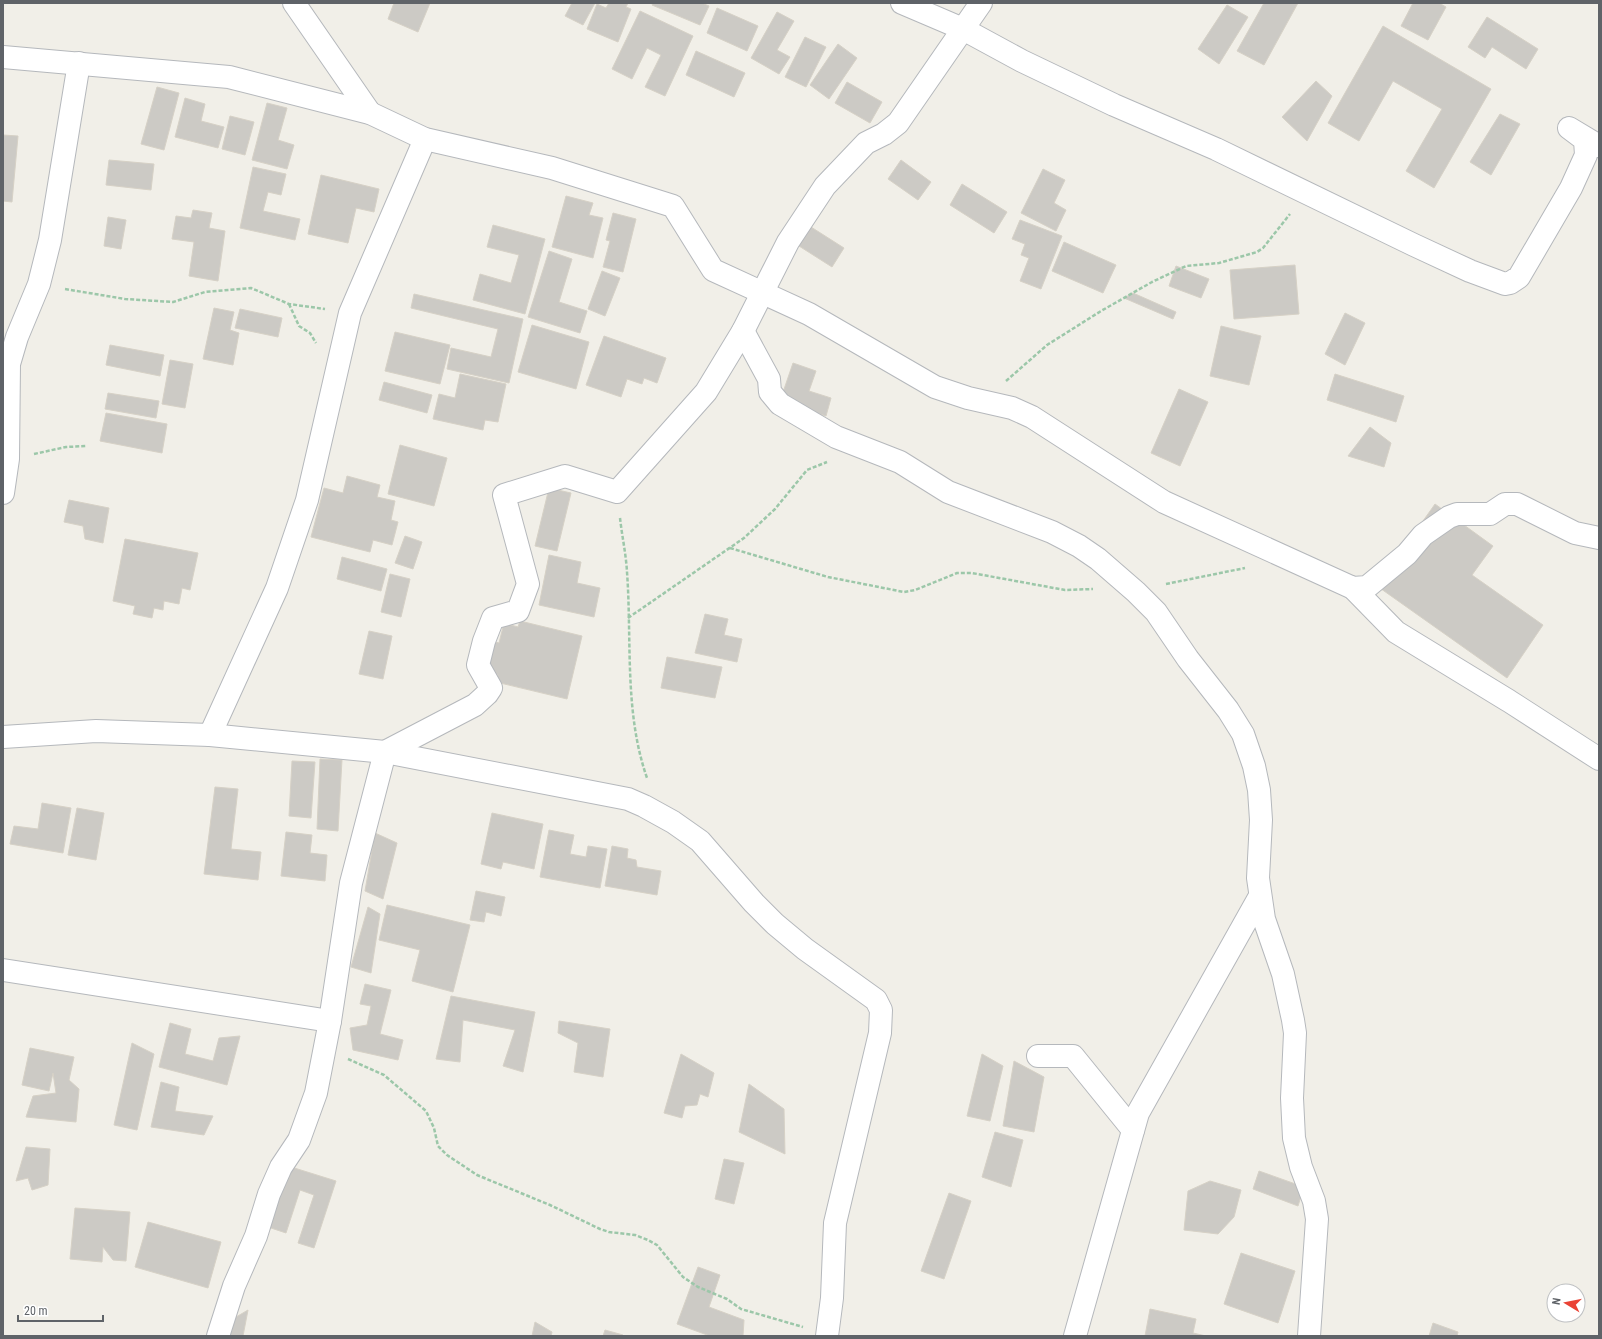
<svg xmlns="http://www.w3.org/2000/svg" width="1602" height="1339" font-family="'Roboto Condensed',sans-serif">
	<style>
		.building { fill: #cccac5; stroke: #d6d1c6 }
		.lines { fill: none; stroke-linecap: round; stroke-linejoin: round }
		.street-casing { stroke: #b5b8bc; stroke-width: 24 }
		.path { stroke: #9cc7a9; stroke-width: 2.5; stroke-dasharray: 4 2; stroke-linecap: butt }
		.street { stroke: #fff; stroke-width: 22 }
	</style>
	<rect width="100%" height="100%" fill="#f1efe8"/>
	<!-- building -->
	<g class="building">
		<polygon points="394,3 430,3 418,32 388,19"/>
		<polygon points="572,3 595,3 583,25 565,16"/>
		<polygon points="609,3 628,3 626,7 631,9 618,42 587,29 597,4 606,8"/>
		<polygon points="653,3 702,3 709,6 700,25 652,5"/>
		<polygon points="1264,3 1298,3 1264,65 1237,51"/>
		<polygon points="1413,3 1439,3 1446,7 1428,40 1401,26"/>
		<polygon points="1227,5 1248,17 1219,64 1198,49"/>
		<polygon points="717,8 758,26 747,51 707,33"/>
		<polygon points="640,11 693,36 665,96 645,87 661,55 647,48 632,79 612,69"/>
		<polygon points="777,12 794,21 777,50 790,57 779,74 751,58"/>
		<polygon points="1487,17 1538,49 1526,69 1492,47 1485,58 1468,47"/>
		<polygon points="1383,26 1491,89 1434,188 1406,171 1442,109 1393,81 1359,141 1328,123"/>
		<polygon points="805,37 826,47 806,87 785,77"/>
		<polygon points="838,44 857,58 829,99 810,85"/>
		<polygon points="696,51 745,73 734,97 686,75"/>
		<polygon points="1316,81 1332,96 1307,141 1282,117"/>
		<polygon points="847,82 882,102 870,123 835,103"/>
		<polygon points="157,87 179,93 164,150 141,144"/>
		<polygon points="185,98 205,104 201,121 224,127 218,148 175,137"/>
		<polygon points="267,103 287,108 278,140 294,145 287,169 252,160"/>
		<polygon points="1500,114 1520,124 1491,175 1470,162"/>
		<polygon points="230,116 254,122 245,155 222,149"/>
		<polygon points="3,135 18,136 12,202 3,201"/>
		<polygon points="109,160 154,164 151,190 106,185"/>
		<polygon points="901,160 931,182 918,200 888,179"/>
		<polygon points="253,167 286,174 281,195 268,192 263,211 300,219 295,240 240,228"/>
		<polygon points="1043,169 1065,180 1054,203 1066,210 1056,231 1021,213"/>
		<polygon points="321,175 379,189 374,212 356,208 348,243 308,234"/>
		<polygon points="962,184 1007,212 994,233 950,205"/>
		<polygon points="566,196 593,203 589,215 603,218 593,258 552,247"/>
		<polygon points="193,210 212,213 209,228 225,231 218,281 189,276 194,242 172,239 176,216 191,218"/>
		<polygon points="613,213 636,219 623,272 603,267 610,241 606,240"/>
		<polygon points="108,217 126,220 121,249 104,246"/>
		<polygon points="1020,220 1062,236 1041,289 1020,281 1029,258 1021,255 1025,244 1012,239"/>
		<polygon points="493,225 545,239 525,314 473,300 480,274 511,283 519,255 487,247"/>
		<polygon points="811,227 844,248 832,267 799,246"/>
		<polygon points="1064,242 1116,265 1103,293 1052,271"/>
		<polygon points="549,251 572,259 559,302 587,311 580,333 528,317"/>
		<polygon points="1295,265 1299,314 1234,319 1230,270"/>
		<polygon points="1176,266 1209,279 1201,298 1169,286"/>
		<polygon points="602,271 620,278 605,316 588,309"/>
		<polygon points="1133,293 1176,312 1173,319 1124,298"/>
		<polygon points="414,294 523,319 509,383 447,369 451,348 491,357 498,329 411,308"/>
		<polygon points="214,308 234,312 230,330 239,333 233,365 203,359"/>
		<polygon points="240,309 282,318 278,337 235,328"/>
		<polygon points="1345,313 1365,323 1345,365 1325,354"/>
		<polygon points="532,325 589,342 576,389 518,372"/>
		<polygon points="1221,326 1261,336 1249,385 1210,376"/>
		<polygon points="395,332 450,345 440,384 385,371"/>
		<polygon points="604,336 666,358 657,383 644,378 642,384 627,379 621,397 586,385"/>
		<polygon points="110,345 164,355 160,376 106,365"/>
		<polygon points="170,360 193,364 185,408 162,404"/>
		<polygon points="793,363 816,371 809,391 831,398 826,416 780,401"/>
		<polygon points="460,374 506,384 498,422 485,420 483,430 433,419 439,394 455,398"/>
		<polygon points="1335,374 1404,396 1396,422 1327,400"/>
		<polygon points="384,382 432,395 427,413 379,400"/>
		<polygon points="1179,389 1208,402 1180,466 1151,453"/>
		<polygon points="108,393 159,401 156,418 105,409"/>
		<polygon points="106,413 167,424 162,453 100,441"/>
		<polygon points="1370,427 1391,443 1384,467 1348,456"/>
		<polygon points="400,445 447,458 434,506 388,494"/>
		<polygon points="347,476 380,485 377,497 395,501 391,520 398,522 392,545 373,540 370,552 311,537 324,488 343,493"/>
		<polygon points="549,488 571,493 557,551 535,546"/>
		<polygon points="69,500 109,508 103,543 85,539 83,526 64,522"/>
		<polygon points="1435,504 1493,546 1472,575 1543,625 1507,678 1377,586"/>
		<polygon points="405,536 422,542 413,569 395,563"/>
		<polygon points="125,539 198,553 190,590 182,588 179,604 164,601 163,610 154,608 152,618 133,614 135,606 113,601"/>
		<polygon points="549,555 581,562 577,583 600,588 594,617 539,605"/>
		<polygon points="342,557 387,569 381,591 337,579"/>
		<polygon points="390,574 410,579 401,617 381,612"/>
		<polygon points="705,614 728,619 724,635 742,639 737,662 695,653"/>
		<polygon points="520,621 582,636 567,699 496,682 498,675 485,671 492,641 499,643 504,623 518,627"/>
		<polygon points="369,631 392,636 383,679 359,674"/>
		<polygon points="667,657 722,667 715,698 661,688"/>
		<polygon points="320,759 342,760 338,831 317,829"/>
		<polygon points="292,761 315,762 311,818 289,816"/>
		<polygon points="215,787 238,789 231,849 261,852 258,880 204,874"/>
		<polygon points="42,803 71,808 63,853 10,844 14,826 38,829"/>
		<polygon points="77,808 104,813 96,860 68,855"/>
		<polygon points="492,813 543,824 534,869 503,862 501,869 481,864"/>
		<polygon points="549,830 574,835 570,854 586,857 588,846 607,849 600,888 540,877"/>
		<polygon points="286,832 312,835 310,853 327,855 325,881 281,876"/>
		<polygon points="375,833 397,843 383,899 365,891"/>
		<polygon points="612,846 628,849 627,858 636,860 637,867 661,871 657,895 605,886"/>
		<polygon points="476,891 505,897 501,916 486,912 484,922 470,920"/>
		<polygon points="387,905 470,925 453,992 412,981 420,950 379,940"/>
		<polygon points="368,907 380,914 371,973 351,967"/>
		<polygon points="365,984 391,990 380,1034 403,1040 398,1060 353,1050 350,1028 367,1025 371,1006 360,1004"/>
		<polygon points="451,996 535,1012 523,1072 503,1066 515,1030 463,1020 460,1062 436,1059"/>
		<polygon points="559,1021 610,1029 603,1077 574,1072 578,1043 558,1033"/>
		<polygon points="170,1023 191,1029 185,1054 213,1061 219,1038 240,1036 227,1085 159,1067"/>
		<polygon points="132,1043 154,1054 137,1130 114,1125"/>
		<polygon points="30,1048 74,1057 69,1080 79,1089 76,1122 26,1117 33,1096 56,1093 53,1073 49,1091 22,1085"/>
		<polygon points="681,1054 714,1073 708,1097 700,1094 697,1105 685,1106 682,1118 664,1113"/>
		<polygon points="982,1054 1003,1066 990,1121 967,1116"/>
		<polygon points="1014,1061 1044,1077 1034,1132 1003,1126"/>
		<polygon points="161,1082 179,1087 175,1111 213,1116 204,1135 151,1127"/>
		<polygon points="749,1084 784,1109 785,1154 739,1132"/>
		<polygon points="995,1132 1023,1140 1011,1187 982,1177"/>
		<polygon points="26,1147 50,1149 48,1185 32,1190 28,1178 16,1181"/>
		<polygon points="724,1159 744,1163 734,1204 715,1199"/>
		<polygon points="288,1166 336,1181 314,1248 298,1243 314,1195 300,1190 286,1233 268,1227"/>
		<polygon points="1259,1171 1304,1187 1298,1206 1253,1189"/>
		<polygon points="1210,1181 1241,1190 1234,1217 1218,1234 1184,1230 1188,1191"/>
		<polygon points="949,1193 971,1201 944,1279 921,1271"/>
		<polygon points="75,1208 130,1212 126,1261 113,1260 103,1247 102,1262 70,1259"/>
		<polygon points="148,1222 221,1242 208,1288 135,1267"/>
		<polygon points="1241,1253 1295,1271 1278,1323 1224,1304"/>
		<polygon points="698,1267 720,1275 709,1307 744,1320 743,1336 710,1336 677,1324"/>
		<polygon points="1150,1309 1196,1319 1193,1333 1206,1336 1145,1336"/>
		<polygon points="248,1310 243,1336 227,1336 231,1320"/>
		<polygon points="535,1322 552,1332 551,1336 532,1336"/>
		<polygon points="1433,1323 1458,1332 1457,1336 1429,1336"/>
		<polygon points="605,1330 623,1335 622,1336 603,1336"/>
	</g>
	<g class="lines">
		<defs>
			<g id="street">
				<polyline points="294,3 370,113"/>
				<polyline points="902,3 963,29 1022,61 1114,105 1216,149 1414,245 1470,271 1505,284 1510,283 1519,277 1571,188 1586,155 1585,140 1569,128 1599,146"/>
				<polyline points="3,57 229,77 370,113 425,139 552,168 673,206 713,270 809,314 935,387 968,398 1012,408 1032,417 1164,502 1353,588 1367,587 1407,554 1423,535 1449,517 1457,514 1490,514 1505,504 1517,504 1575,533 1599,538"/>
				<polyline points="743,331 769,379 770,392 780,404 836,437 900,462 948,492 1052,532 1079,546 1098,559 1136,592 1156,612 1188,659 1228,710 1243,734 1254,766 1259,790 1261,820 1258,878 1264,919 1283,974 1293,1020 1295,1033 1292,1098 1294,1138 1301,1167 1314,1201 1317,1219 1309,1336"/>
				<polyline points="3,493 8,459 9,364 17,337 39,284 50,240 79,63"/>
				<polyline points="1353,588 1396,632 1509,701 1599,759"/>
				<polyline points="210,735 277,588 307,500 350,313 425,139"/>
				<polyline points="3,737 96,731 210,735 385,752 628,799 644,806 673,822 700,841 754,903 775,924 805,949 876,1000 881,1010 880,1033 835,1223 832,1298 827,1336"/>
				<polyline points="3,970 330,1021"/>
				<polyline points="1038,1056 1073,1056 1133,1130"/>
				<polyline points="218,1336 234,1286 256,1236 269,1194 281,1167 299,1140 316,1093 330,1021 351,883 385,752 475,705 487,694 491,688 478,665 484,641 493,618 518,611 528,584 504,495 565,476 617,492 706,392 743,331 788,242 825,186 866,143 884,134 898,123 981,3"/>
				<polyline points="1075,1336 1138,1113 1260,896"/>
			</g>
		</defs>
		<!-- street casing -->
		<use href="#street" class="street-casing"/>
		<!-- path -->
		<g class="path">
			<polyline points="65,289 125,299 173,302 205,292 251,288 289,304 325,309"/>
			<polyline points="289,304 299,326 310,333 316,343"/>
			<polyline points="1006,381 1047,345 1101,311 1152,282 1186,266 1219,263 1257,252 1263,248 1290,214"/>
			<polyline points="34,454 66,447 86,446"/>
			<path d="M620 518C622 536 626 554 627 572 632 641 624 712 647 778"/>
			<polyline points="730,548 828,577 904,592 915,590 957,573 972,573 1065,590 1093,589"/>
			<polyline points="1166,584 1245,568"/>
			<polyline points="628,618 744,538 775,509 807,470 827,462"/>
			<polyline points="348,1059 384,1075 426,1111 434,1128 438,1146 447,1155 477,1175 550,1205 600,1229 609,1232 635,1235 648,1240 657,1245 683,1277 698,1287 727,1299 741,1309 803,1327"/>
		</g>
		<!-- street -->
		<use href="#street" class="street"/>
	</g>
	<!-- border -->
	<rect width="1602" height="1339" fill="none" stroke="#5f6368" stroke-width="8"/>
	<!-- north arrow -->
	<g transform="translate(1566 1303) rotate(280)"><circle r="19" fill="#ffffff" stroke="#bfc1c3"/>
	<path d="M0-3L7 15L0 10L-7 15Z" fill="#ea4335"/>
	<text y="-6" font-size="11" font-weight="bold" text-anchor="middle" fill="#5f6368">N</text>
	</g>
	<!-- scale -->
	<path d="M18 1315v6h85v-6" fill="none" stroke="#5f6368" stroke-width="2"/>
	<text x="24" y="1315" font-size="12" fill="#5f6368" stroke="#ffffff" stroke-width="3" paint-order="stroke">20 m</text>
</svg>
